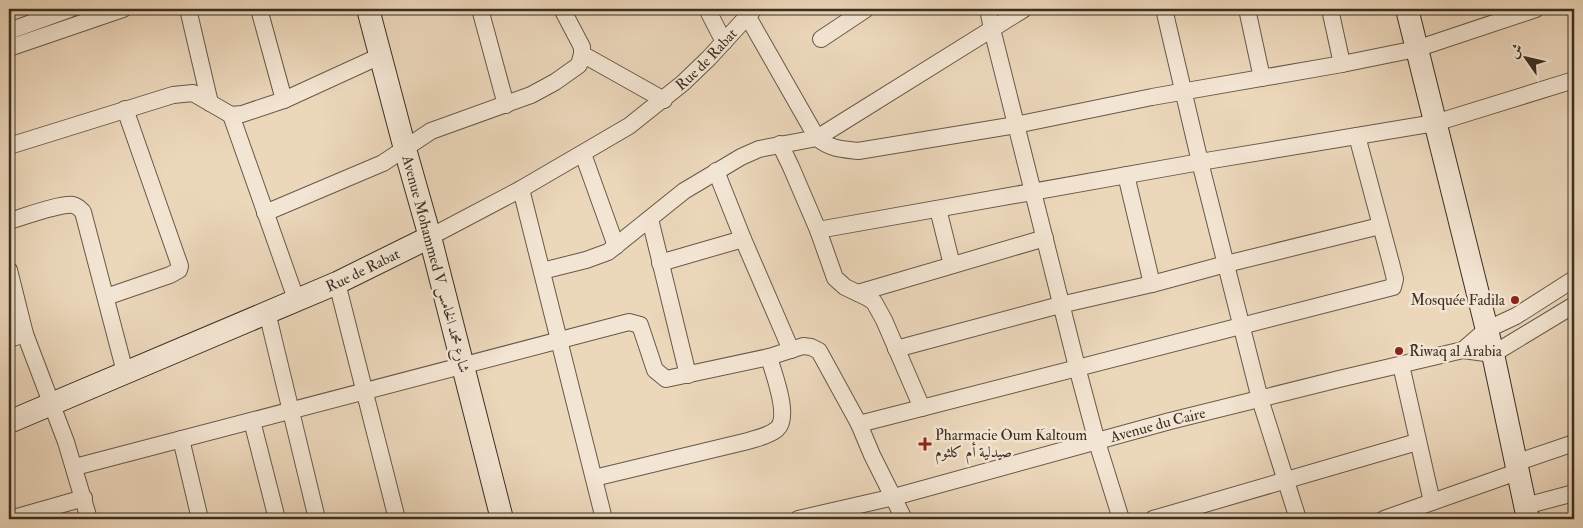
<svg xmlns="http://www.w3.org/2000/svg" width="1583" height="528" font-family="'IM FELL Double Pica',Amiri,serif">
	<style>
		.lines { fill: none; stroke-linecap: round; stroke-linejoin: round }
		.street-casing { stroke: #675948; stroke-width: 18 }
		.secondary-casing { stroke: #3b2f21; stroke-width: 24 }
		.street { stroke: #f3e5d3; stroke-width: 16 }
		.secondary { stroke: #f3e5d3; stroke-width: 22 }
		.poi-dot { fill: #8f2418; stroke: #f3e5d3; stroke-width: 2 }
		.labels { text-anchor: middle; stroke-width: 5; stroke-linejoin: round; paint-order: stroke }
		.street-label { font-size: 15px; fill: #3b2f21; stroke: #f3e5d3 }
		.poi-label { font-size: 15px; fill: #3b2f21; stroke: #f3e5d3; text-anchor: start }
	</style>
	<rect width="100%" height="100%" fill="#ecd7bb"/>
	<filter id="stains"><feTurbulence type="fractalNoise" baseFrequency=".004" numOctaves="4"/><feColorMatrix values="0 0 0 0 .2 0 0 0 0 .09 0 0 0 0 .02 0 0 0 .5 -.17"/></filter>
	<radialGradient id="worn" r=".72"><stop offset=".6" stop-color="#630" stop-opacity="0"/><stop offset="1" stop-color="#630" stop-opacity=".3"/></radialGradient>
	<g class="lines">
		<defs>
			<g id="street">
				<polyline points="188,9 210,103"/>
				<polyline points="259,9 284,100"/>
				<polyline points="480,9 506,105"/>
				<polyline points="707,9 724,42"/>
				<polyline points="988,9 992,29 1077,367 1097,442 1121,519"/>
				<polyline points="1164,9 1200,162 1260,399 1298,519"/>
				<polyline points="1247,9 1262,78"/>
				<polyline points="1330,9 1342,64"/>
				<polyline points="748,17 817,138 1024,9"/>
				<polyline points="9,31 70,9"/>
				<polyline points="821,39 866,9"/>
				<polyline points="9,48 123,9"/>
				<polyline points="582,54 664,100"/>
				<polyline points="231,115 296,299"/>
				<polyline points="780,144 791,167 818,230 835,278 845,287 868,298 874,302 884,320 922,408"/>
				<polyline points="9,146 173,95 193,93 231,115 242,114 284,100 380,56"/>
				<polyline points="583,154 616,246"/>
				<polyline points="716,171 743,239 791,350"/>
				<polyline points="1126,175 1152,284"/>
				<polyline points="521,189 604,519"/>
				<polyline points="938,209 952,265"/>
				<polyline points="265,213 383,163 431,131 531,95 555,82 579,65 582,54 582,47 562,9"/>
				<polyline points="650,219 688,375"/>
				<path d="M9 221C23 217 61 203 73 205 78 206 80 209 83 212L125 372"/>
				<polyline points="818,230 1200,162 1435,123 1574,80"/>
				<path id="s1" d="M430 237 521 189 629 126 683 83 709 58 754 9"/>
				<polyline points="660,263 743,239"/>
				<polyline points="9,270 25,334 66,442 89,519"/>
				<path d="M542 271 586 260 608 252 684 191 741 157 759 149 817 138C831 149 840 149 858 151L1016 125 1152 97 1342 64 1416 49 1536 9"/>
				<polyline points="337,283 397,519"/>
				<polyline points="858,293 1045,238"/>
				<polyline points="106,297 170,275 179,270 180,266 125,109"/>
				<polyline points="267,312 317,519"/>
				<polyline points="9,339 25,334"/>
				<polyline points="896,349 1060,305 1152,284 1226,264 1380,226"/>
				<polyline points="1463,350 1486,330 1516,316 1574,279"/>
				<polyline points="1401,365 1432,502"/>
				<polyline points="252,421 277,519"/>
				<polyline points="859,424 1393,287 1395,279 1391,263 1357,136"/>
				<polyline points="181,439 200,519"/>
				<polyline points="1515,463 1574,443"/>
				<polyline points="75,467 629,322 640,325 655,370 666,379 769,357 803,346 811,347 819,351 859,424 872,455 904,519"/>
				<path d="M594 478 748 441C757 438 769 436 777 429 791 416 773 373 769 357"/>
				<polyline points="1525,506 1574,493"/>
				<polyline points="10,519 84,498"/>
				<path id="s2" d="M798 519 894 497 1170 421 1339 379 1463 350 1493 354 1574 305"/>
				<polyline points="1153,519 1417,442"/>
				<polyline points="1384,519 1517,472"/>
			</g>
			<g id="secondary">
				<polyline points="368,9 405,149 430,237 502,519"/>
				<polyline points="1407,9 1493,354 1528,519"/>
				<path id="s3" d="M9 422 337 283 430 237"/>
			</g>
		</defs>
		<!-- street casing -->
		<use href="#street" class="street-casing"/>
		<!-- secondary casing -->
		<use href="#secondary" class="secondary-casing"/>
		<!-- street -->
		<use href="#street" class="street"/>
		<!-- secondary -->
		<use href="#secondary" class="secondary"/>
	</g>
	<!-- markers -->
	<g class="poi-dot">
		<circle cx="1515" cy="300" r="5"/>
		<circle cx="1399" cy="351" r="5"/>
		<path d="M922.5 436.5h5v5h5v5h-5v5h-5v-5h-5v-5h5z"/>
	</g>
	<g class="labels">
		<!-- street labels -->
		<g class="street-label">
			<text dy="5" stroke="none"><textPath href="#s1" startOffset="330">Rue de Rabat</textPath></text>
			<text transform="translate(436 264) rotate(75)" y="5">Avenue Mohammed V شارع محمد الخامس</text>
			<text dy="5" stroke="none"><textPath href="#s3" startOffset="385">Rue de Rabat</textPath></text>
			<text dy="5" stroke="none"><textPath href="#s2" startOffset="372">Avenue du Caire</textPath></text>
		</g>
		<!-- poi labels -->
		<g class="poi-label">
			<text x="1505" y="305" text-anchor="end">Mosquée Fadila</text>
			<text x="1409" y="356">Riwaq al Arabia</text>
			<text x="935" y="440">Pharmacie Oum Kaltoum<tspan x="935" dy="17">صيدلية أم كلثوم</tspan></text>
		</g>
	</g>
	<!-- margin -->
	<rect width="1583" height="528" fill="none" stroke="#ecd7bb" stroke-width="30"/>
	<rect x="10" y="10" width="1563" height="508" fill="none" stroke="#3b2f21" stroke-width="2.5"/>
	<rect x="15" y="15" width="1553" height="498" fill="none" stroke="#3b2f21"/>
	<!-- north arrow -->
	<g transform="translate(1526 58) rotate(304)" stroke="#f3e5d3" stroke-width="4" paint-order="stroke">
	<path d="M0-4L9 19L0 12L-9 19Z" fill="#3b2f21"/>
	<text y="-8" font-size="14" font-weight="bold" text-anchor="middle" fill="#3b2f21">ش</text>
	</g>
	<rect width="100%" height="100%" filter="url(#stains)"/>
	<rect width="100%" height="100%" fill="url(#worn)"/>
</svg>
